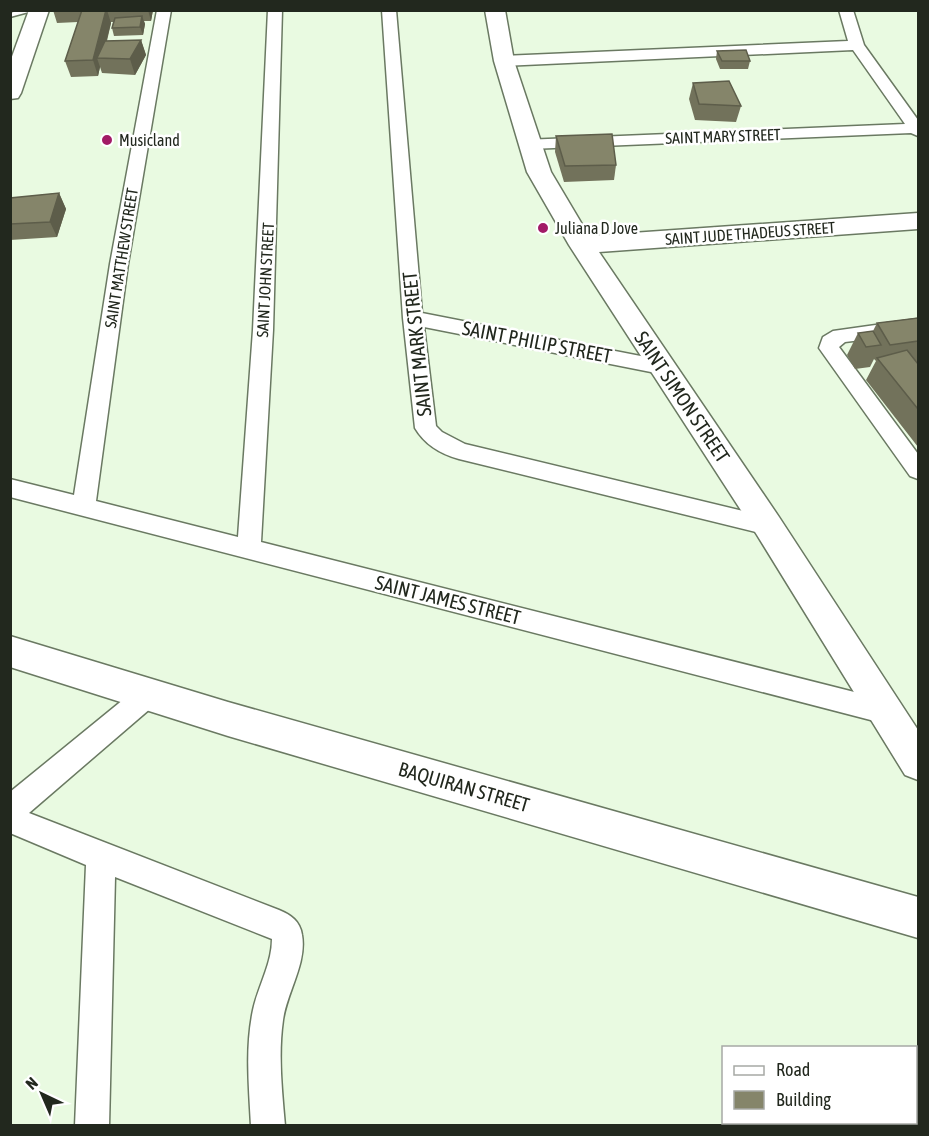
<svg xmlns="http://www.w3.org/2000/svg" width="929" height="1136" font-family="'Asap Condensed',sans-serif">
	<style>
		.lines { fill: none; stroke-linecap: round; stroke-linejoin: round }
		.lane-casing { stroke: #6a7962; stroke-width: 3 }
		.street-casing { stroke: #6a7962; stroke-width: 3 }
		.secondary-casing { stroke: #6a7962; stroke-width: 3 }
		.lane { fill: #fff; fill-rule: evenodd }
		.street { fill: #fff; fill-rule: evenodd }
		.secondary { fill: #fff; fill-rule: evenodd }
		.wall { fill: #72725b }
		.shaded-wall { fill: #5d5d4a }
		.building { fill: #85856a; stroke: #5d5d4a; stroke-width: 1.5 }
		.poi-dot { fill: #a21a66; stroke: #fff; stroke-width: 2 }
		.labels { text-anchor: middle; stroke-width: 5; stroke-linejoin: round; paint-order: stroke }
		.far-street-label { font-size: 16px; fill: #22281e; stroke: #fff }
		.far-poi-label { font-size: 16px; fill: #22281e; stroke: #fff; text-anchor: start }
		.street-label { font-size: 20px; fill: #22281e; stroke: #fff }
	</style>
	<rect width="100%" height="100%" fill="#e9fae1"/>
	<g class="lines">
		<defs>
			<polygon id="lane" points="21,10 36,10 10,17 10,13"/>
			<g id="street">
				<polygon points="157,10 171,10 128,264 96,501 238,537 253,330 268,10 282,10 273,330 261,542 886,700 895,703 899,712 895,721 886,724 10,497 10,479 74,495 110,264"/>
				<path d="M382 10H396L422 313 661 360 668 362 671 367 668 372 661 374 424 327 436 426 442 432 465 444 768 517 776 519 780 526 776 533 768 535 459 459C441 454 425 445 415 428L403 318Z"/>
				<polygon points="839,10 853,10 864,45 918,120 918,136 911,133 530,149 522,144 524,140 905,124 853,50 504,66 496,61 504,56 848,41"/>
				<polygon points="918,319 918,333 845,342 839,347 918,454 918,479 910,476 819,348 823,337 833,331"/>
				<path d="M149 682 158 686 162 694 158 702 29 813 279 910C291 915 300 921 302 935 307 963 287 992 283 1020 278 1055 282 1091 285 1126H251C249 1087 245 1048 253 1010 258 986 272 964 272 939L115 877 109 1126H75L86 865 10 833V792L140 686Z"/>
			</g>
			<g id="secondary">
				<polygon points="29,10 49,10 21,93 18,98 10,99 10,62"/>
				<polygon points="485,10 505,10 514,61 551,172 589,236 918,213 918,229 599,252 779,517 918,730 918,780 905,775 757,535 569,245 527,172 494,61"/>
				<polygon points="10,636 228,702 918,897 918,938 228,736 10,667"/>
			</g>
		</defs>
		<!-- lane casing -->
		<use href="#lane" class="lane-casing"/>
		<!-- street casing -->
		<use href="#street" class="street-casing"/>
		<!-- secondary casing -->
		<use href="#secondary" class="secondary-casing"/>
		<!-- lane -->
		<use href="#lane" class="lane"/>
		<!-- street -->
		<use href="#street" class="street"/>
		<!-- secondary -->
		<use href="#secondary" class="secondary"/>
	</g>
	<!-- wall -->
	<g class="wall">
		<polygon points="53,10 153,10 151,21 144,21 145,24 143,35 114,36 112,28 113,22 111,22 111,23 107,41 141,40 146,55 135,75 102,73 100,67 98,76 71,77 65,61 78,22 57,23"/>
		<polygon points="717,51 750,61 748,69 720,69 716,59"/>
		<polygon points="693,83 741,106 736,122 695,120 689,99"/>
		<polygon points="556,136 616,165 614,180 564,182 555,152"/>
		<polygon points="59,193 66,209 57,237 10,240 10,198"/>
		<polygon points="918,318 918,361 917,362 918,364 918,447 866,380 876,361 874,359 870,367 855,369 847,355 858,333 873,331 877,323"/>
	</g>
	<!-- shaded-wall -->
	<g class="shaded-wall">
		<polygon points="106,10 107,10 111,23 102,58 97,58 100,67 98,76 93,60"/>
		<polygon points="148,10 153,10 151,21"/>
		<polygon points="142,16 145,24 143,35 140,27"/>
		<polygon points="141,40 146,55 135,75 130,59"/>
		<polygon points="59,193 66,209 57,237 50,222"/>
	</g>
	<!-- building -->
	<g class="building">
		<polygon points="82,10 106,10 93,60 65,61"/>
		<polygon points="142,16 140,27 112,28 115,18"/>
		<polygon points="141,40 130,59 97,58 105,41"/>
		<polygon points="746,50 750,61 722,61 717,51"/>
		<polygon points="729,81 741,106 699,104 693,83"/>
		<polygon points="612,134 616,165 565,166 556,136"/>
		<polygon points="59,193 50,222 10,224 10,198"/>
		<polygon points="918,318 918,341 890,345 877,323"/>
		<polygon points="873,331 881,345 866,347 858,333"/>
		<polygon points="907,350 918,364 918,409 877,358"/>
	</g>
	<!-- markers -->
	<g class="poi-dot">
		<circle cx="107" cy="140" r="6"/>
		<circle cx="543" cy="228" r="6"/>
	</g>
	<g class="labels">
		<!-- far-street labels -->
		<g class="far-street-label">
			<text transform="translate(723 136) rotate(-2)" y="6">SAINT MARY STREET</text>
			<text transform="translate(750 233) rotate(-4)" y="6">SAINT JUDE THADEUS STREET</text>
			<text transform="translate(121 258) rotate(-81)" y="6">SAINT MATTHEW STREET</text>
			<text transform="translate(265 280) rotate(-87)" y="6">SAINT JOHN STREET</text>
		</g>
		<!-- far-poi labels -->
		<g class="far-poi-label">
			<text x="119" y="146">Musicland</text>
			<text x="555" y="234">Juliana D Jove</text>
		</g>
		<!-- street labels -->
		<g class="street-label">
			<text transform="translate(537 342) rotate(11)" y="7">SAINT PHILIP STREET</text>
			<text transform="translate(417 344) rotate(-96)" y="7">SAINT MARK STREET</text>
			<text transform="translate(682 397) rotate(56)" y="7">SAINT SIMON STREET</text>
			<text transform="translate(448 600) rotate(14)" y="7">SAINT JAMES STREET</text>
			<text transform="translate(464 787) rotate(16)" y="7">BAQUIRAN STREET</text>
		</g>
	</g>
	<!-- border -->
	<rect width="929" height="1136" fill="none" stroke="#22281e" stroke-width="24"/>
	<!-- legend -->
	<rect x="722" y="1046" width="195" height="78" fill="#ffffff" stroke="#a7a9a5" stroke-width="1.5"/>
	<rect x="734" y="1066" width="30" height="9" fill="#ffffff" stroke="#a7a9a5" stroke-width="1.5"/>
	<text x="776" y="1076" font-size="18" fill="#22281e">Road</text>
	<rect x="734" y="1091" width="30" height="18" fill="#85856a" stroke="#a7a9a5" stroke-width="1.5"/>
	<text x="776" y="1106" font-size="18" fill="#22281e">Building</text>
	<!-- north arrow -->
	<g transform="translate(42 1094) rotate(316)" stroke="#ffffff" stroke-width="4.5" paint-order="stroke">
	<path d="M0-4.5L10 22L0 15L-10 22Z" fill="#22281e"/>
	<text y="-9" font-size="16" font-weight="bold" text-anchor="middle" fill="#22281e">N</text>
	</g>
</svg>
